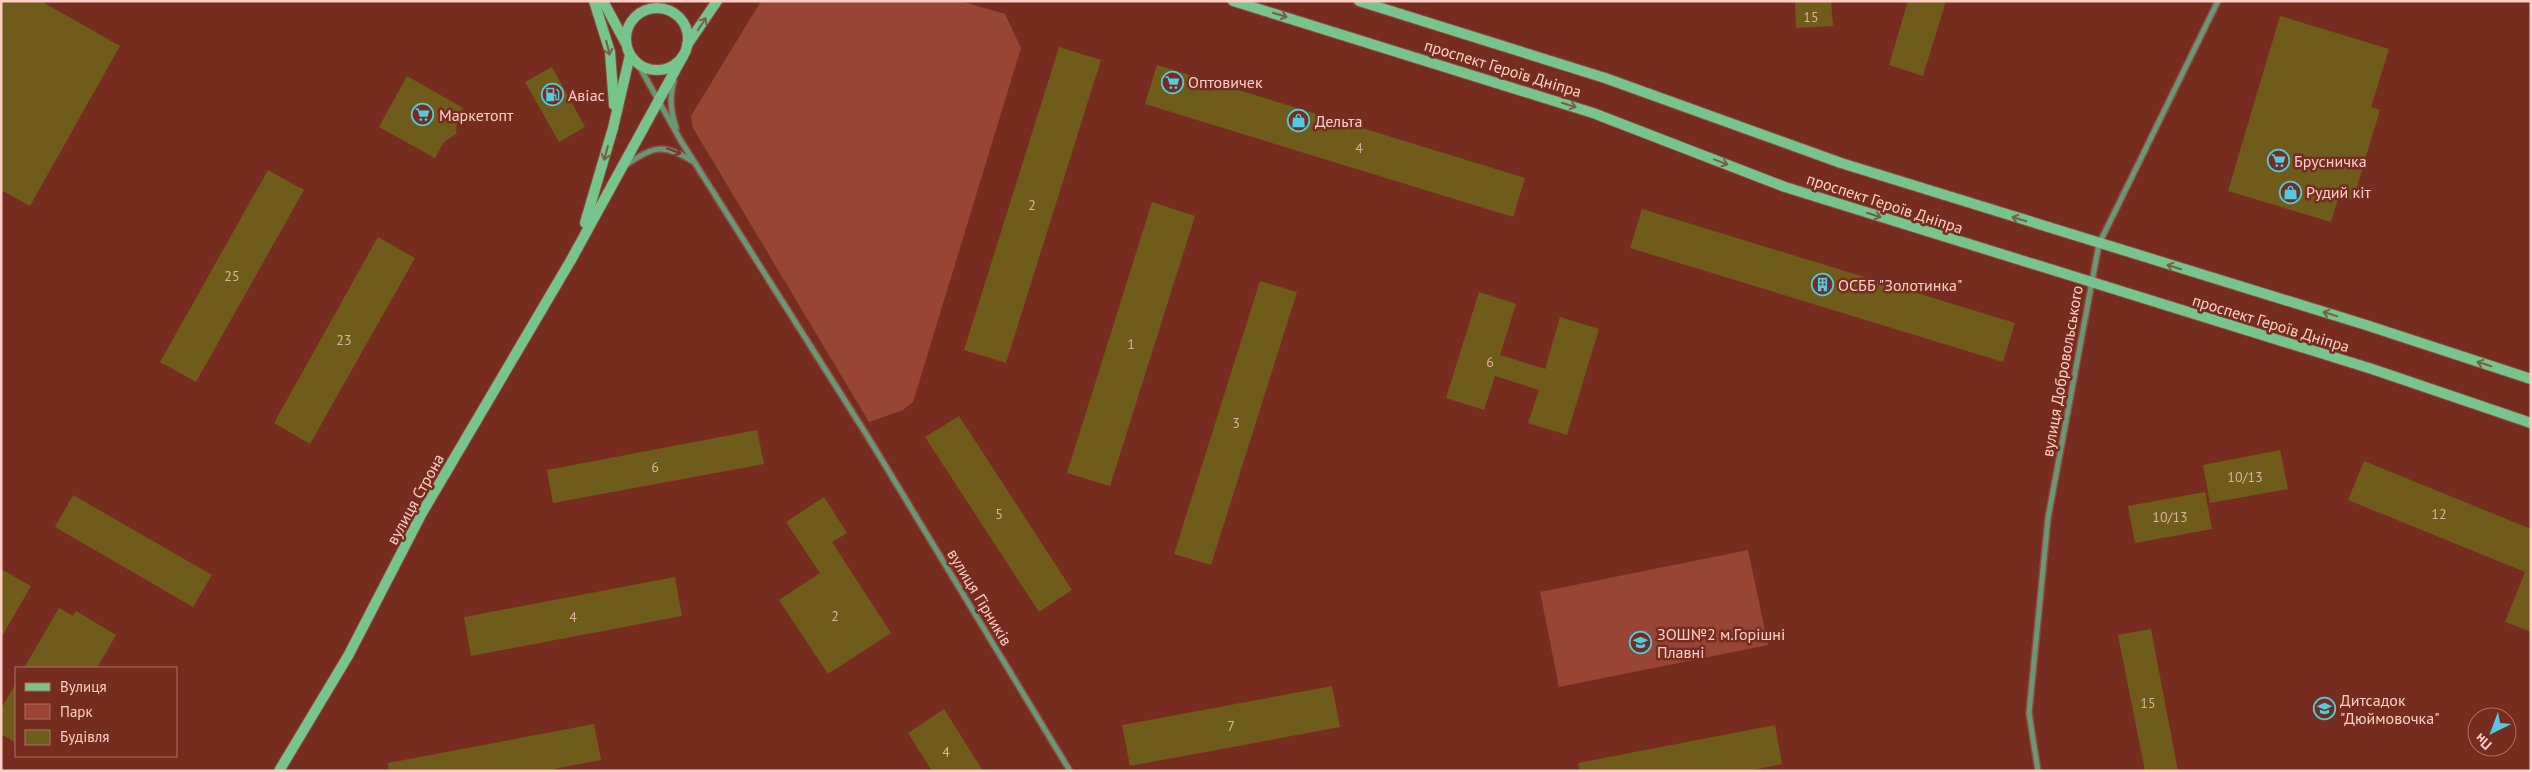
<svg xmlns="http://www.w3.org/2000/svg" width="2532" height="772" font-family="'PT Sans',sans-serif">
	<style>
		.green { fill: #984536 }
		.building { fill: #6f5c1a }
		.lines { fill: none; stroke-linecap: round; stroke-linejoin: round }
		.street-casing { stroke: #8f493e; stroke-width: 8 }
		.secondary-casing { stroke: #8f493e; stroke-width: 12 }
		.street { stroke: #689874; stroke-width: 5 }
		.secondary { stroke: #77c48c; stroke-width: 10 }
		.oneway { stroke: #776146 }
		.oneway2 { stroke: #763728 }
		.labels { text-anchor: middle; stroke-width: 5; stroke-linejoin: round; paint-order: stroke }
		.number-label { font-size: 14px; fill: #dab29b }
		.street-label { font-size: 16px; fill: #fdcfc6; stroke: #772c20 }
		.poi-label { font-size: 16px; fill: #fdcfc6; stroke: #772c20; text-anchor: start }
	</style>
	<rect width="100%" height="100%" fill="#772c20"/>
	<!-- green -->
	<g class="green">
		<polygon points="761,1 960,1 1005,14 1021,48 913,402 903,410 869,422 693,128 691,116"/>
		<polygon points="1748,550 1768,645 1559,687 1540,592"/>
	</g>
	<!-- building -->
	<g class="building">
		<polygon points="1,1 41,1 120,46 30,206 1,190"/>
		<polygon points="1795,1 1831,1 1833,26 1796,28"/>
		<polygon points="1908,1 1946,1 1923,76 1889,65"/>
		<polygon points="2280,16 2389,49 2371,107 2380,110 2353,200 2339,196 2331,222 2228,191"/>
		<polygon points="1059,47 1101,60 1006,363 964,350"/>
		<polygon points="1157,65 1525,178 1513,217 1145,104"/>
		<polygon points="552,67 585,127 559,142 525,82"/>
		<polygon points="407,76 463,108 457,120 456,134 444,142 435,158 379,127"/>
		<polygon points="268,170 304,190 196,382 160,362"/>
		<polygon points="1152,202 1195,216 1110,486 1067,473"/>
		<polygon points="1642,209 2015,323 2003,362 1630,248"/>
		<polygon points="378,237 415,258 310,444 274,423"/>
		<polygon points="1260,281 1297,292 1211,565 1174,554"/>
		<polygon points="1479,292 1516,304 1500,355 1545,369 1560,317 1599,329 1567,435 1528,423 1539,390 1495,376 1484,410 1446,398"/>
		<polygon points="959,416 1072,590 1039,612 925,437"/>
		<polygon points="757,430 764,464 553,503 547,470"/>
		<polygon points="2280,450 2288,489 2210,503 2203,465"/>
		<polygon points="2364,461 2531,529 2531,632 2505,622 2525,572 2348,500"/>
		<polygon points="2205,492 2212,529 2135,543 2128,506"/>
		<polygon points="73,495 212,575 193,607 55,527"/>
		<polygon points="824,497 847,533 832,542 891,633 828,674 779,600 820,573 786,522"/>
		<polygon points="1,569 31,586 1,638"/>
		<polygon points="675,577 682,616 471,656 464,617"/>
		<polygon points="59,608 73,616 76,611 116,635 97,668 24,668"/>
		<polygon points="2151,629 2178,771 2145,771 2118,635"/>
		<polygon points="16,683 16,743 1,734 1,709"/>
		<polygon points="1332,686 1340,727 1130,766 1122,725"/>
		<polygon points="944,709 983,771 932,771 908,733"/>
		<polygon points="594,724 601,760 543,771 389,771 388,763"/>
		<polygon points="1775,725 1782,764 1747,771 1579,771 1578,763"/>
	</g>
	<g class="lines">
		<defs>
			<g id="street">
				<polyline points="637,62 681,141 868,437 1070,771"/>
				<path d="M674 81C669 98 671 112 676 128"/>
				<path d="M626 165C653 146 664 143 692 161"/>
				<polyline points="2038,771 2029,713 2048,518 2099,244 2218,1"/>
			</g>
			<g id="secondary">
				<polyline points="594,1 610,52 614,105"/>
				<polyline points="603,1 625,42"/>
				<polyline points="1233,1 1593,113 1785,187 2372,369 2531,423"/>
				<polyline points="1359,1 1605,78 1841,163 2366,325 2531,379"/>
				<circle cx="657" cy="39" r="31"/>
				<polyline points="687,45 717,1"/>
				<polyline points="585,223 613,128 630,55"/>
				<polyline points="279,771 348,656 422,513 571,260 683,56"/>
			</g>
		</defs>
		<!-- street casing -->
		<use href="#street" class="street-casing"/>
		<!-- secondary casing -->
		<use href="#secondary" class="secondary-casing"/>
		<!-- street -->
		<use href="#street" class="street"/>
		<!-- secondary -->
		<use href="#secondary" class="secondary"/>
	</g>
	<!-- one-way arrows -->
	<defs><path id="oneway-shaft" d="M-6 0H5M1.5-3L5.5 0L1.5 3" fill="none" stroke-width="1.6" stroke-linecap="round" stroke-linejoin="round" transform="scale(1.25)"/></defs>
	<g class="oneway">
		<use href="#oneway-shaft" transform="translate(1280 15) rotate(17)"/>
		<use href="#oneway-shaft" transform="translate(702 24) rotate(-57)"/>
		<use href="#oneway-shaft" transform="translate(608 48) rotate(76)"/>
		<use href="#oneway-shaft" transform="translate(1569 105) rotate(18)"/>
		<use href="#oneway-shaft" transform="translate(606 153) rotate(105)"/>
		<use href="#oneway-shaft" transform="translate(1721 162) rotate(21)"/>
		<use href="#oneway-shaft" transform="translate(1874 215) rotate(18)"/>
		<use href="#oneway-shaft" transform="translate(2019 219) rotate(-163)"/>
		<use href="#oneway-shaft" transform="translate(2174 267) rotate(-163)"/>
		<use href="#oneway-shaft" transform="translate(2330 314) rotate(-163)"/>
		<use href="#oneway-shaft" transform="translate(2484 364) rotate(-162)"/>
	</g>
	<use class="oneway2" href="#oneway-shaft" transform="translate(674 151) rotate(21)"/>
	<!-- icons -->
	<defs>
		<symbol id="supermarket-ring" viewBox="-11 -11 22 22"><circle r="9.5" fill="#772c20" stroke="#55cadf" stroke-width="1.5"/><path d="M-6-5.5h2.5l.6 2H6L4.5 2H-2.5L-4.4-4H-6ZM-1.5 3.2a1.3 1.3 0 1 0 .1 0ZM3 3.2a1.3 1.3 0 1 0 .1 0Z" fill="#55cadf"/></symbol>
		<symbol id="fuel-ring" viewBox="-11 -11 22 22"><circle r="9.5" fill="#772c20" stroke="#55cadf" stroke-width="1.5"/><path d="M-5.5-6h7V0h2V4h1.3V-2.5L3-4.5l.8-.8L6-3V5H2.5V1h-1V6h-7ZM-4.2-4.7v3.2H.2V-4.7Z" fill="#55cadf"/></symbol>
		<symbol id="shop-ring" viewBox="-11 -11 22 22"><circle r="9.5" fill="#772c20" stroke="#55cadf" stroke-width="1.5"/><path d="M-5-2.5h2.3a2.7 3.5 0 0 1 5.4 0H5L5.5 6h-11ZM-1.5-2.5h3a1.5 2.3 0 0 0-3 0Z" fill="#55cadf"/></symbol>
		<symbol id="building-ring" viewBox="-11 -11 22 22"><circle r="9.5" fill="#772c20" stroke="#55cadf" stroke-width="1.5"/><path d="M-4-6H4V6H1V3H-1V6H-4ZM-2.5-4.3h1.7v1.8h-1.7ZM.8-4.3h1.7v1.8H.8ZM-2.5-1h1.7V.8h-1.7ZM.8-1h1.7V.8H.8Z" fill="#55cadf"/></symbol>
		<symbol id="school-ring" viewBox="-11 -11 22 22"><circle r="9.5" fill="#772c20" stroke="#55cadf" stroke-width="1.5"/><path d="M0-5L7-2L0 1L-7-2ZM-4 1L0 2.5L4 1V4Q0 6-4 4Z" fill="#55cadf"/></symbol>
	</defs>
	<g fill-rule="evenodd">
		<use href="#supermarket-ring" x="1160" y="70" width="25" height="25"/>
		<use href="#fuel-ring" x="540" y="82" width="25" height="25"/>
		<use href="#supermarket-ring" x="410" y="102" width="25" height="25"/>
		<use href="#shop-ring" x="1286" y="108" width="25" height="25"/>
		<use href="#supermarket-ring" x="2266" y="148" width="25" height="25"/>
		<use href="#shop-ring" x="2278" y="180" width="25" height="25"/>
		<use href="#building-ring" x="1810" y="272" width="25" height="25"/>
		<use href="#school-ring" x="1628" y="630" width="25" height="25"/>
		<use href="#school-ring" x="2312" y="696" width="25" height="25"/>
	</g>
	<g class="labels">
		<!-- number labels -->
		<g class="number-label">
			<text x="1811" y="22">15</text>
			<text x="1359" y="153">4</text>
			<text x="1032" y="210">2</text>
			<text x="232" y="281">25</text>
			<text x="344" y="345">23</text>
			<text x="1131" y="349">1</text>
			<text x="1490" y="367">6</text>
			<text x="1236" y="428">3</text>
			<text x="655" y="472">6</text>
			<text x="2245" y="482">10/13</text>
			<text x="999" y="519">5</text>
			<text x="2439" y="519">12</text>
			<text x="2170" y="522">10/13</text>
			<text x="835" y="621">2</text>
			<text x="573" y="622">4</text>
			<text x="2148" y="708">15</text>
			<text x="1231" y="731">7</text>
			<text x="946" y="757">4</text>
		</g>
		<!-- street labels -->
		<g class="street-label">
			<text transform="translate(1503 68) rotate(17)" y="6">проспект Героїв Дніпра</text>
			<text transform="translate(1885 203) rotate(18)" y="6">проспект Героїв Дніпра</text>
			<text transform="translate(2271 323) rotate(17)" y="6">проспект Героїв Дніпра</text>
			<text transform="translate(2062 371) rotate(-80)" y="6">вулиця Добровольського</text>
			<text transform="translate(415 499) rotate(-61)" y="6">вулиця Строна</text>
			<text transform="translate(980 597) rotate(59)" y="6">вулиця Гірників</text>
		</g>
		<!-- poi labels -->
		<g class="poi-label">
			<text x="1188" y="88">Оптовичек</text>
			<text x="568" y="101">Авіас</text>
			<text x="439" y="121">Маркетопт</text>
			<text x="1315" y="127">Дельта</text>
			<text x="2294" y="167">Брусничка</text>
			<text x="2306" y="198">Рудий кіт</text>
			<text x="1838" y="291">ОСББ "Золотинка"</text>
			<text x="1657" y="640">ЗОШ№2 м.Горішні<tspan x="1657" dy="18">Плавні</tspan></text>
			<text x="2340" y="706">Дитсадок<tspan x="2340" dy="18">"Дюймовочка"</tspan></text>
		</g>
	</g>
	<!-- border -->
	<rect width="2532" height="772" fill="none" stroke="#fdcfc6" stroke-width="5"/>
	<!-- legend -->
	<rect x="15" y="667" width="162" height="90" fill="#772c20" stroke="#ad6d62"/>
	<rect x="25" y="683" width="25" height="8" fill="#77c48c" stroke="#ad6d62"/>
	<text x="60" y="692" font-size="15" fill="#fdcfc6">Вулиця</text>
	<rect x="25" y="704" width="25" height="15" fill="#984536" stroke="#ad6d62"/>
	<text x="60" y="717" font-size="15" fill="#fdcfc6">Парк</text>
	<rect x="25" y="730" width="25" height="15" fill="#6f5c1a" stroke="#ad6d62"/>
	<text x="60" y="742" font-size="15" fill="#fdcfc6">Будівля</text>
	<!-- north arrow -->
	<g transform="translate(2492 732) rotate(222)"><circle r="24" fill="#772c20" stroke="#ad6d62"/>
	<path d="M0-4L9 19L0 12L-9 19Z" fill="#55cadf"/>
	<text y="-8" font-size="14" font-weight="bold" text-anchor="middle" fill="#fdcfc6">Пн</text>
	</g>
</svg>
